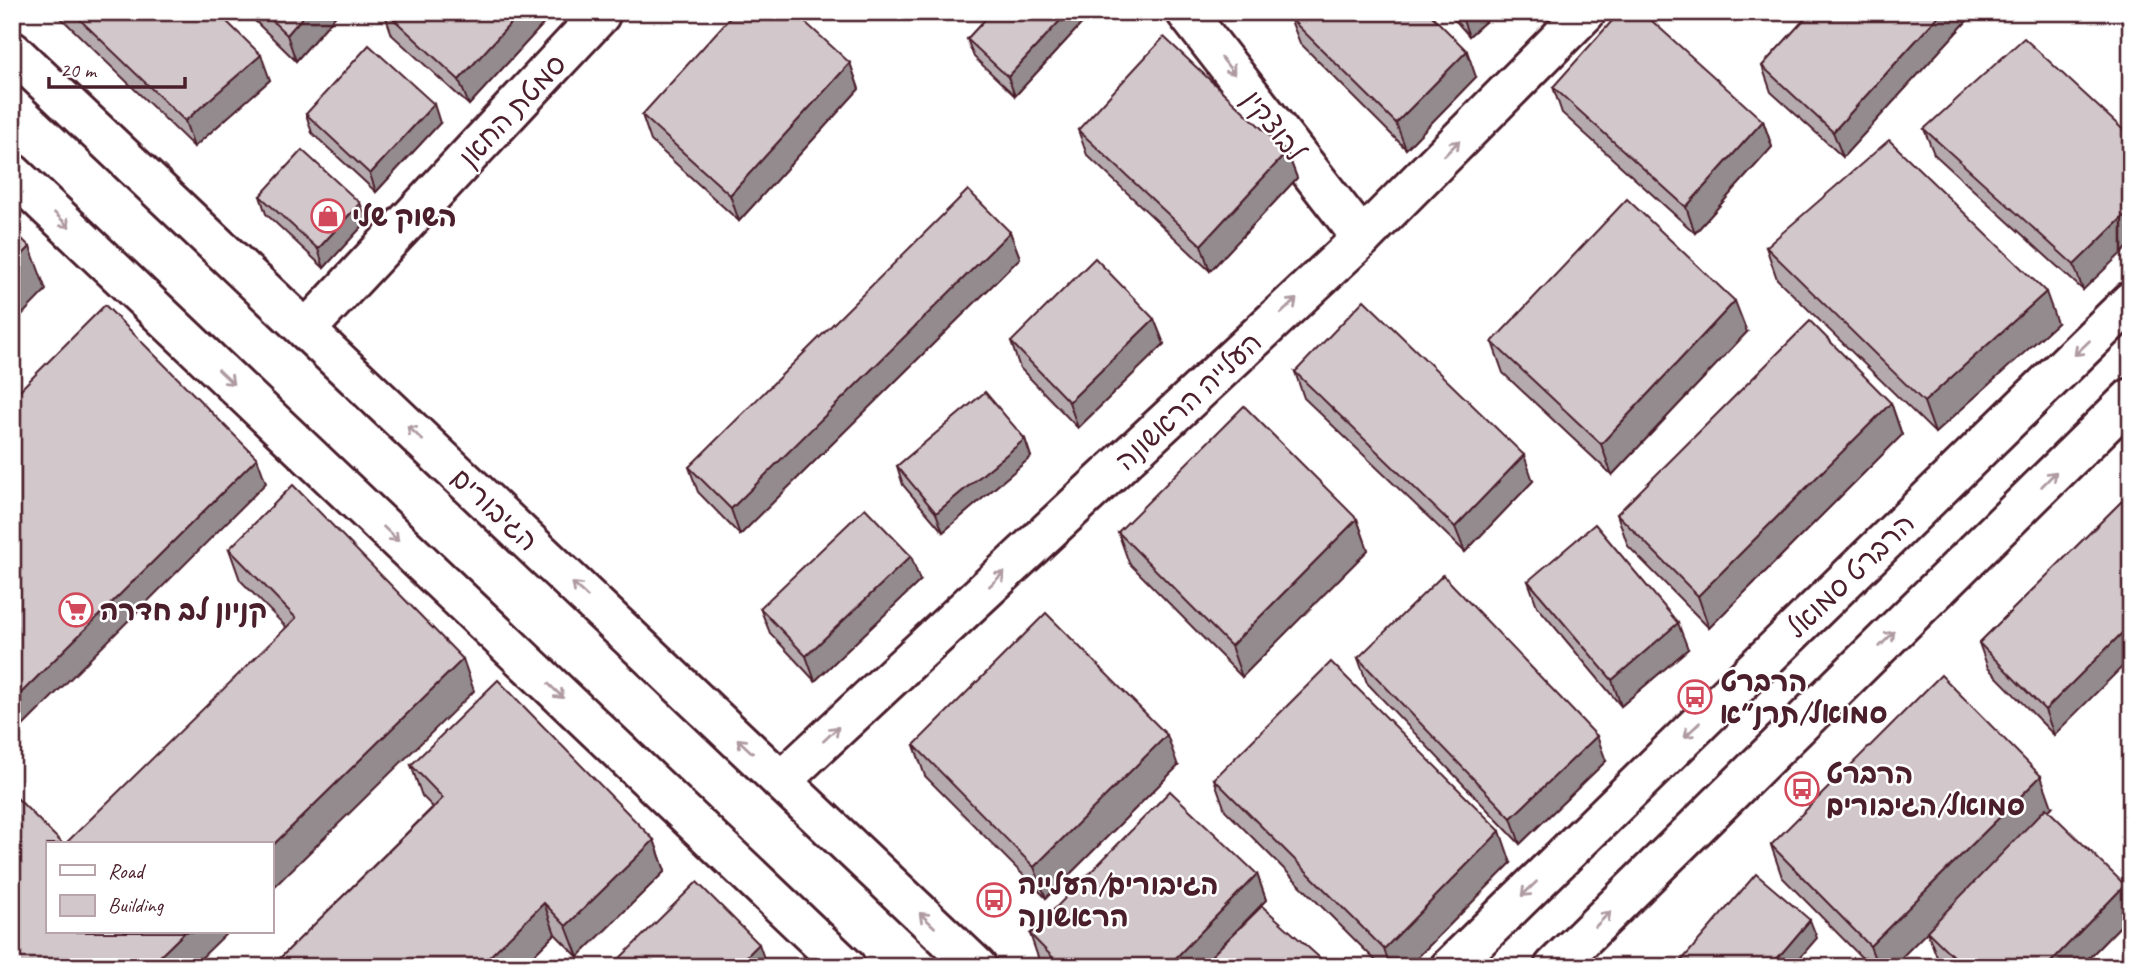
<svg xmlns="http://www.w3.org/2000/svg" width="2143" height="979" font-family="Caveat,'Playpen Sans Hebrew',sans-serif">
	<style>
		.lines { fill: none; stroke-linecap: round; stroke-linejoin: round }
		.minor-casing { stroke: #4a1f2b; stroke-width: 44 }
		.minor { stroke: #fff; stroke-width: 38 }
		.wall { fill: #b5abaf; stroke: #4a1f2b; stroke-width: 2 }
		.shaded-wall { fill: #938b8e; stroke: #4a1f2b; stroke-width: 2 }
		.building { fill: #d2c7cb; stroke: #4a1f2b; stroke-width: 2 }
		.oneway { stroke: #ae9aa0 }
		.labels { text-anchor: middle; stroke-width: 5; stroke-linejoin: round; paint-order: stroke }
		.street-label { font-size: 28px; fill: #4a1f2b; stroke: #fff }
		.poi-label { font-size: 28px; font-weight: bold; fill: #4a1f2b; stroke: #fff; text-anchor: start }
	</style>
	<rect width="100%" height="100%" fill="#fff"/>
	<filter id="ink" filterUnits="userSpaceOnUse"><feTurbulence type="fractalNoise" baseFrequency=".0143" numOctaves="2"/><feDisplacementMap in="SourceGraphic" scale="14" xChannelSelector="R" yChannelSelector="G"/><feConvolveMatrix kernelMatrix="1 2 1 2 8 2 1 2 1" color-interpolation-filters="sRGB"/></filter>
	<g filter="url(#ink)">
		<g class="lines">
			<defs>
				<g id="minor">
					<polyline points="1186,12 1362,238"/>
					<polyline points="12,51 977,967"/>
					<polyline points="12,173 846,967"/>
					<polyline points="306,330 600,15 596,12"/>
					<polyline points="781,781 1362,238 1586,12"/>
					<polyline points="1450,967 2131,301"/>
					<polyline points="1554,967 2131,398"/>
				</g>
			</defs>
			<!-- minor casing -->
			<use href="#minor" class="minor-casing"/>
			<!-- minor -->
			<use href="#minor" class="minor"/>
		</g>
		<!-- wall -->
		<g class="wall">
			<polygon points="55,12 217,12 270,80 194,147"/>
			<polygon points="246,12 339,12 296,61"/>
			<polygon points="384,12 544,12 547,20 469,105 392,35"/>
			<polygon points="992,12 1082,12 1085,20 1015,96 974,57 967,39"/>
			<polygon points="1448,12 1496,12 1469,36"/>
			<polygon points="1811,12 1975,12 1843,157 1771,92 1762,66"/>
			<polygon points="1290,18 1476,77 1406,149 1300,43"/>
			<polygon points="850,63 859,89 739,221 651,141 642,115"/>
			<polygon points="1553,87 1763,121 1772,147 1695,233 1562,113"/>
			<polygon points="306,114 440,123 376,192 312,133"/>
			<polygon points="1924,129 2131,137 2083,290 1934,154"/>
			<polygon points="1078,130 1287,152 1297,178 1210,271 1087,155"/>
			<polygon points="260,196 360,203 367,221 324,268 266,214"/>
			<polygon points="1010,232 1020,258 740,535 698,492 689,467"/>
			<polygon points="1766,247 2057,323 1935,433 1777,279"/>
			<polygon points="1154,319 1164,344 1078,428 1020,368 1011,342"/>
			<polygon points="1747,332 1612,475 1503,373 1492,342"/>
			<polygon points="1295,372 1533,481 1465,552 1304,398"/>
			<polygon points="1891,403 1902,435 1709,628 1628,546 1617,514"/>
			<polygon points="1025,439 1031,457 943,532 903,485 897,466"/>
			<polygon points="2122,501 2054,735 1988,668 1979,643"/>
			<polygon points="1357,519 1368,550 1242,677 1129,563 1118,532"/>
			<polygon points="229,549 474,691 286,627 240,580"/>
			<polygon points="920,581 815,681 770,633 760,608"/>
			<polygon points="1528,581 1688,649 1621,706 1537,606"/>
			<polygon points="1358,658 1606,761 1520,844 1367,683"/>
			<polygon points="914,745 1178,766 1046,898 925,776"/>
			<polygon points="411,765 654,840 665,871 578,957 555,934 522,967 271,967 433,807 422,796"/>
			<polygon points="1214,779 1511,863 1408,967 1382,967 1225,810"/>
			<polygon points="2052,807 2048,811 2131,900 2131,915 2080,967 1947,967 1937,957 1927,931 1892,967 1871,967 1782,877 1771,845"/>
			<polygon points="1257,874 1266,900 1227,940 1330,967 1046,967 1039,960 1030,934"/>
		</g>
		<!-- shaded-wall -->
		<g class="shaded-wall">
			<polygon points="307,12 339,12 296,61 287,35"/>
			<polygon points="521,12 544,12 547,20 469,105 459,80"/>
			<polygon points="1068,12 1082,12 1085,20 1015,96 1008,77"/>
			<polygon points="1469,12 1496,12 1469,36 1462,18"/>
			<polygon points="1942,12 1975,12 1843,157 1833,132"/>
			<polygon points="1467,51 1476,77 1406,149 1396,123"/>
			<polygon points="261,55 270,80 194,147 185,121"/>
			<polygon points="850,63 859,89 739,221 730,195"/>
			<polygon points="434,104 440,123 376,192 370,174"/>
			<polygon points="1763,121 1772,147 1695,233 1686,207"/>
			<polygon points="1287,152 1297,178 1210,271 1201,245"/>
			<polygon points="360,203 367,221 324,268 318,249"/>
			<polygon points="2131,209 2131,244 2083,290 2074,265"/>
			<polygon points="1010,232 1020,258 740,535 731,509"/>
			<polygon points="30,247 46,290 12,325 12,265"/>
			<polygon points="2046,292 2057,323 1935,433 1924,402"/>
			<polygon points="1735,301 1747,332 1612,475 1601,444"/>
			<polygon points="1154,319 1164,344 1078,428 1069,402"/>
			<polygon points="1891,403 1902,435 1709,628 1698,596"/>
			<polygon points="1025,439 1031,457 943,532 936,513"/>
			<polygon points="1524,455 1533,481 1465,552 1455,527"/>
			<polygon points="257,458 266,483 12,737 12,702"/>
			<polygon points="1357,519 1368,550 1242,677 1231,646"/>
			<polygon points="911,556 920,581 815,681 806,656"/>
			<polygon points="1678,623 1688,649 1621,706 1612,680"/>
			<polygon points="2131,624 2131,658 2054,735 2045,710"/>
			<polygon points="463,659 474,691 271,890 271,847"/>
			<polygon points="1167,735 1178,766 1046,898 1034,867"/>
			<polygon points="1597,736 1606,761 1520,844 1511,818"/>
			<polygon points="2041,776 2052,807 1892,967 1878,967 1870,946"/>
			<polygon points="1500,831 1511,863 1408,967 1390,967 1384,949"/>
			<polygon points="654,840 665,871 578,957 566,926"/>
			<polygon points="1257,874 1266,900 1201,967 1167,967"/>
			<polygon points="2125,885 2131,900 2131,915 2080,967 2046,967"/>
			<polygon points="544,903 555,934 522,967 479,967"/>
			<polygon points="1810,920 1817,938 1792,967 1770,967"/>
			<polygon points="185,932 228,932 192,967 149,967"/>
			<polygon points="759,944 767,967 736,967"/>
		</g>
		<!-- building -->
		<g class="building">
			<polygon points="72,12 217,12 261,55 185,121"/>
			<polygon points="263,12 307,12 287,35"/>
			<polygon points="386,12 521,12 459,80"/>
			<polygon points="735,12 794,12 850,63 730,195 642,115"/>
			<polygon points="992,12 1068,12 1008,77 967,39"/>
			<polygon points="1296,12 1428,12 1467,51 1396,123 1290,18"/>
			<polygon points="1457,12 1469,12 1462,18"/>
			<polygon points="1620,12 1642,12 1763,121 1686,207 1553,87"/>
			<polygon points="1811,12 1942,12 1833,132 1762,66"/>
			<polygon points="1164,37 1287,152 1201,245 1078,130"/>
			<polygon points="2024,38 2131,137 2131,209 2074,265 1924,129"/>
			<polygon points="369,45 434,104 370,174 306,114"/>
			<polygon points="1889,140 2046,292 1924,402 1766,247"/>
			<polygon points="302,150 360,203 318,249 260,196"/>
			<polygon points="968,190 1010,232 731,509 689,467"/>
			<polygon points="1627,199 1735,301 1601,444 1492,342"/>
			<polygon points="12,229 30,247 12,265"/>
			<polygon points="1095,258 1154,319 1069,402 1011,342"/>
			<polygon points="1364,300 1524,455 1455,527 1295,372"/>
			<polygon points="105,305 257,458 12,702 12,398"/>
			<polygon points="1810,321 1891,403 1698,596 1617,514"/>
			<polygon points="985,392 1025,439 936,513 897,466"/>
			<polygon points="1244,406 1357,519 1231,646 1118,532"/>
			<polygon points="293,485 463,659 271,847 271,844 65,844 296,618 229,549"/>
			<polygon points="2122,501 2131,509 2131,624 2045,710 1979,643"/>
			<polygon points="865,508 911,556 806,656 760,608"/>
			<polygon points="1595,524 1678,623 1612,680 1528,581"/>
			<polygon points="1443,575 1597,736 1511,818 1358,658"/>
			<polygon points="1046,613 1167,735 1034,867 914,745"/>
			<polygon points="1331,662 1500,831 1384,949 1214,779"/>
			<polygon points="1941,675 2041,776 1870,946 1771,845"/>
			<polygon points="498,680 654,840 566,926 544,903 479,967 271,967 443,798 411,765"/>
			<polygon points="1170,791 1257,874 1167,967 1062,967 1030,934"/>
			<polygon points="12,793 63,844 47,844 47,932 185,932 149,967 12,967"/>
			<polygon points="2046,808 2125,885 2046,967 1964,967 1927,931"/>
			<polygon points="1756,874 1810,920 1770,967 1676,967"/>
			<polygon points="697,882 759,944 736,967 611,967"/>
			<polygon points="1262,906 1330,967 1200,967"/>
		</g>
		<!-- one-way arrows -->
		<defs><path id="oneway-shaft" d="M-6 0H5M1.5-3L5.5 0L1.5 3" fill="none" stroke-width="1.6" stroke-linecap="round" stroke-linejoin="round" transform="scale(1.75)"/></defs>
		<g class="oneway">
			<use href="#oneway-shaft" transform="translate(1228 66) rotate(52)"/>
			<use href="#oneway-shaft" transform="translate(1452 148) rotate(-45)"/>
			<use href="#oneway-shaft" transform="translate(62 220) rotate(44)"/>
			<use href="#oneway-shaft" transform="translate(1289 306) rotate(-43)"/>
			<use href="#oneway-shaft" transform="translate(2082 348) rotate(136)"/>
			<use href="#oneway-shaft" transform="translate(226 377) rotate(44)"/>
			<use href="#oneway-shaft" transform="translate(415 433) rotate(-137)"/>
			<use href="#oneway-shaft" transform="translate(2049 479) rotate(-45)"/>
			<use href="#oneway-shaft" transform="translate(391 534) rotate(44)"/>
			<use href="#oneway-shaft" transform="translate(997 579) rotate(-43)"/>
			<use href="#oneway-shaft" transform="translate(580 590) rotate(-137)"/>
			<use href="#oneway-shaft" transform="translate(1887 639) rotate(-45)"/>
			<use href="#oneway-shaft" transform="translate(556 691) rotate(44)"/>
			<use href="#oneway-shaft" transform="translate(1692 730) rotate(136)"/>
			<use href="#oneway-shaft" transform="translate(831 734) rotate(-43)"/>
			<use href="#oneway-shaft" transform="translate(745 746) rotate(-137)"/>
			<use href="#oneway-shaft" transform="translate(1529 889) rotate(136)"/>
			<use href="#oneway-shaft" transform="translate(1603 919) rotate(-45)"/>
			<use href="#oneway-shaft" transform="translate(927 920) rotate(-136)"/>
		</g>
	</g>
	<!-- icons -->
	<defs>
		<symbol id="shop-ring" viewBox="-11 -11 22 22"><circle r="9.5" fill="#fff" stroke="#d1495b" stroke-width="1.5"/><path d="M-5-2.5h2.3a2.7 3.5 0 0 1 5.4 0H5L5.5 6h-11ZM-1.5-2.5h3a1.5 2.3 0 0 0-3 0Z" fill="#d1495b"/></symbol>
		<symbol id="supermarket-ring" viewBox="-11 -11 22 22"><circle r="9.5" fill="#fff" stroke="#d1495b" stroke-width="1.5"/><path d="M-6-5.5h2.5l.6 2H6L4.5 2H-2.5L-4.4-4H-6ZM-1.5 3.2a1.3 1.3 0 1 0 .1 0ZM3 3.2a1.3 1.3 0 1 0 .1 0Z" fill="#d1495b"/></symbol>
		<symbol id="bus-ring" viewBox="-11 -11 22 22"><circle r="9.5" fill="#fff" stroke="#d1495b" stroke-width="1.5"/><path d="M-5-6H5V4H4V6H2V4H-2V6H-4V4H-5ZM-3.5-4V0h7V-4ZM-3.5 1.2v1.5H-2V1.2ZM2 1.2v1.5H3.5V1.2Z" fill="#d1495b"/></symbol>
	</defs>
	<g fill-rule="evenodd">
		<use href="#shop-ring" x="309" y="197" width="38" height="38"/>
		<use href="#supermarket-ring" x="57" y="591" width="38" height="38"/>
		<use href="#bus-ring" x="1676" y="678" width="38" height="38"/>
		<use href="#bus-ring" x="1783" y="770" width="38" height="38"/>
		<use href="#bus-ring" x="975" y="881" width="38" height="38"/>
	</g>
	<g class="labels">
		<!-- street labels -->
		<g class="street-label">
			<text transform="translate(512 110) rotate(-47)" y="10">סמטת החאן</text>
			<text transform="translate(1274 125) rotate(52)" y="10">לבוצקין</text>
			<text transform="translate(1188 401) rotate(-43)" y="10">העלייה הראשונה</text>
			<text transform="translate(495 509) rotate(43)" y="10">הגיבורים</text>
			<text transform="translate(1850 575) rotate(-44)" y="10">הרברט סמואל</text>
		</g>
		<!-- poi labels -->
		<g class="poi-label">
			<text x="352" y="226">השוק שלי</text>
			<text x="100" y="620">קניון לב חדרה</text>
			<text x="1720" y="691">הרברט<tspan x="1720" dy="32">סמואל/תרנ״א</tspan></text>
			<text x="1826" y="783">הרברט<tspan x="1826" dy="32">סמואל/הגיבורים</tspan></text>
			<text x="1018" y="894">הגיבורים/העלייה<tspan x="1018" dy="32">הראשונה</tspan></text>
		</g>
	</g>
	<!-- margin -->
	<rect width="2143" height="979" fill="none" stroke="#fff" stroke-width="42"/>
	<rect x="21" y="21" width="2101" height="937" fill="none" stroke="#4a1f2b" stroke-width="2.5" filter="url(#ink)"/>
	<!-- legend -->
	<rect x="46" y="842" width="228" height="91" fill="#ffffff" stroke="#b7a5aa" stroke-width="2"/>
	<rect x="60" y="865" width="35" height="10" fill="#ffffff" stroke="#b7a5aa" stroke-width="2"/>
	<text x="108" y="878" font-size="21" fill="#4a1f2b">Road</text>
	<rect x="60" y="895" width="35" height="21" fill="#d2c7cb" stroke="#b7a5aa" stroke-width="2"/>
	<text x="108" y="912" font-size="21" fill="#4a1f2b">Building</text>
	<!-- scale -->
	<path d="M49 77v10h136v-10" fill="none" stroke="#4a1f2b" stroke-width="3.5"/>
	<text x="60" y="77" font-size="21" fill="#4a1f2b" stroke="#ffffff" stroke-width="5" paint-order="stroke">20 m</text>
</svg>
